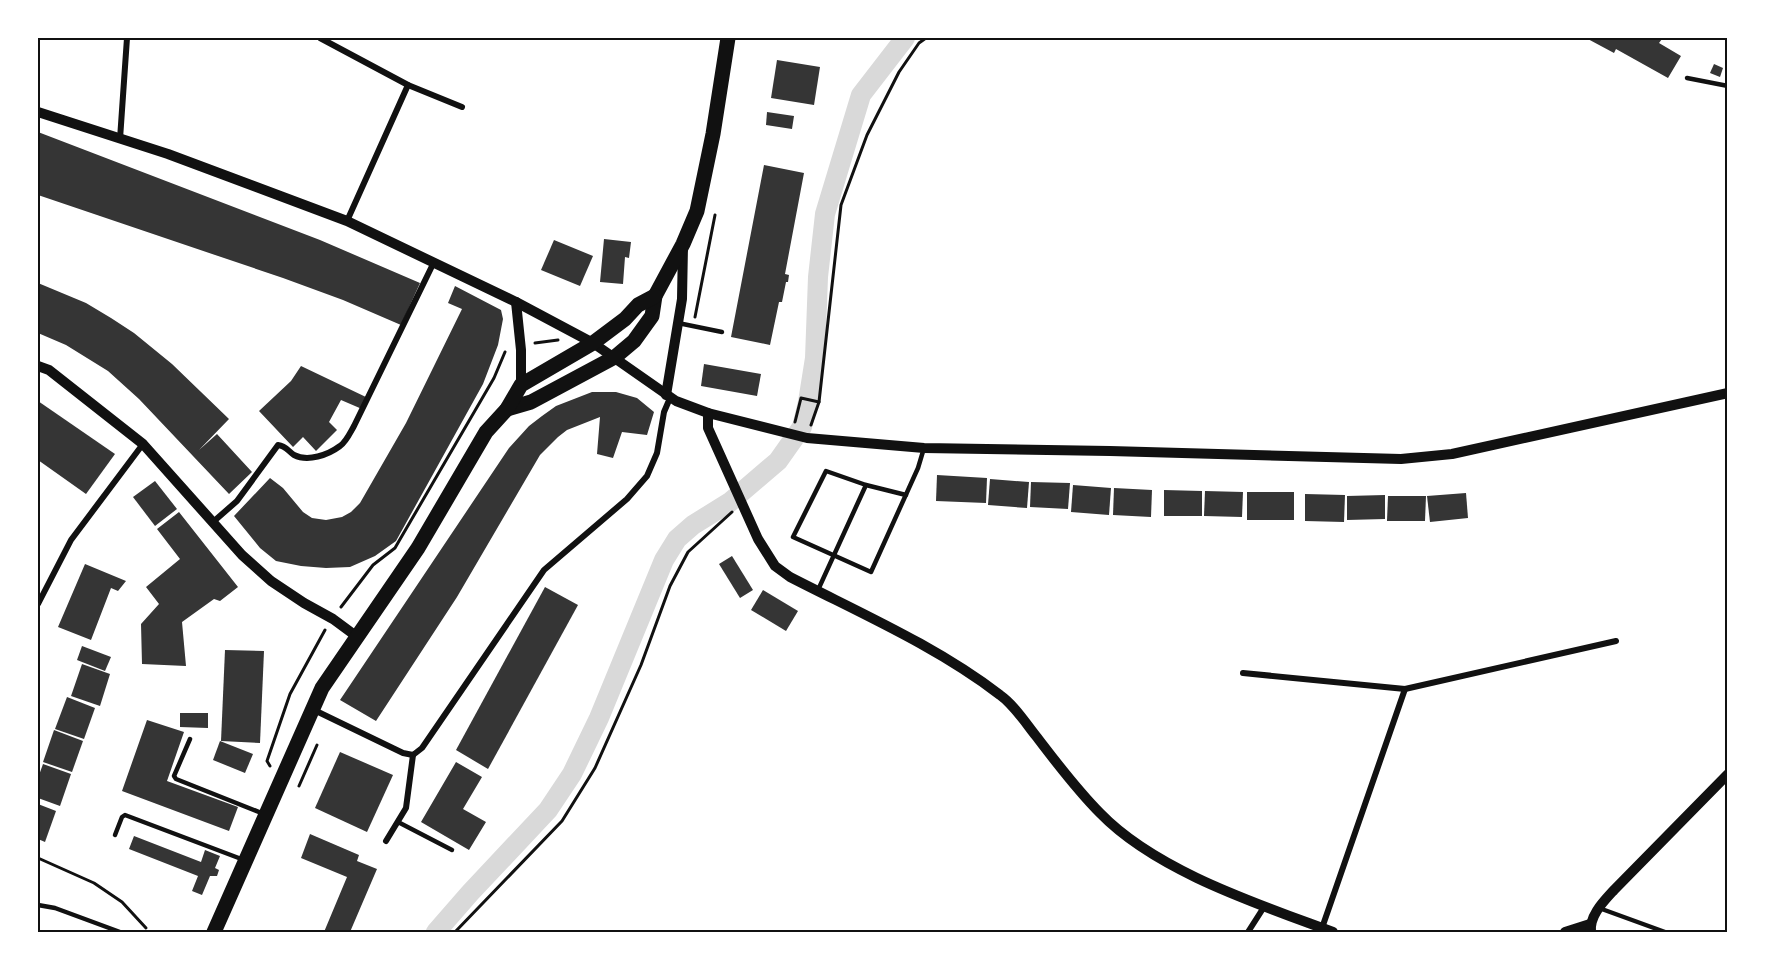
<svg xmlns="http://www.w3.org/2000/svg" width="1765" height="970" font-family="Roboto,sans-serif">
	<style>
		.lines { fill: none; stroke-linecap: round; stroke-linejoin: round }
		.canal { stroke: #d9d9d9; stroke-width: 20 }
		.building { fill: #353535 }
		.path { stroke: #111; stroke-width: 3 }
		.service { stroke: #111; stroke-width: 4.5 }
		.minor { stroke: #111; stroke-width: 6 }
		.tertiary { stroke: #111; stroke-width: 10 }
		.primary { stroke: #111; stroke-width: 15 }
		.neatline { fill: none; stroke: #111; stroke-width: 2 }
	</style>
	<rect width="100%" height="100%" fill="#fff"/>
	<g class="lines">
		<!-- canal -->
		<polyline class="canal" points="436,932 470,893 548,810 572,774 599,718 664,560 677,539 693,525 730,502 778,461 802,427 808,402 815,358 818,277 825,214 861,95 905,38"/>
	</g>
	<!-- building -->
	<g class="building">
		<polygon points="1586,38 1660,38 1662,39 1659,43 1681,56 1668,78 1616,49 1614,53"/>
		<polygon points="777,60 820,67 814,105 771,98"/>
		<polygon points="1714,64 1723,68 1720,77 1710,73"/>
		<polygon points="767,112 794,116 792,129 766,125"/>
		<polygon points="38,132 320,240 420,283 401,325 343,300 283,278 38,195"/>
		<polygon points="764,165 804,173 785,274 789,275 788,282 786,282 782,302 779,302 770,345 731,337"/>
		<polygon points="604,239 631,242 629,258 625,257 623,284 600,282"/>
		<polygon points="554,240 593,256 580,286 541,270"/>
		<polygon points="38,283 86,303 111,318 134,333 172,364 229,419 199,450 217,434 252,472 229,494 139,399 108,371 66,345 38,333"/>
		<polygon points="455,286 501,310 503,319 498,345 483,384 396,541 375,556 350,567 326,568 301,566 276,561 260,548 234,516 270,478 283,488 303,512 312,518 326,520 342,517 351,512 360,503 406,423 462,309 448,303"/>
		<polygon points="704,364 761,374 757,396 701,386"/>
		<polygon points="301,366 368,398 362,409 341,400 329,422 337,430 316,451 303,437 293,447 259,411 291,381"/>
		<polygon points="592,392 616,392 637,398 654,412 647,435 622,432 613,458 597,454 600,417 567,430 558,437 540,455 457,597 376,721 340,700 509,448 529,426 542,416 556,406"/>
		<polygon points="38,401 115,454 86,494 38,460"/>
		<polygon points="937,475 987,478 986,503 936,501"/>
		<polygon points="990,479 1029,482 1027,508 988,505"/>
		<polygon points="155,481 177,509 155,526 133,497"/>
		<polygon points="1031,482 1070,483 1068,509 1030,507"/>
		<polygon points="1073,485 1111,488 1109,515 1071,512"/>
		<polygon points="1114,488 1152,490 1151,517 1113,515"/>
		<polygon points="1164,490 1202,491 1202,516 1164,516"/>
		<polygon points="1205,491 1243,492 1242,517 1204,516"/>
		<rect x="1247" y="492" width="47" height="28"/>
		<polygon points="1466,493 1468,518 1430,522 1427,496"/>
		<polygon points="1305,494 1345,495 1344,522 1305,521"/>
		<polygon points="1385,495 1385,519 1347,520 1347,496"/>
		<polygon points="1388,496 1426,496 1425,521 1387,521"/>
		<polygon points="179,512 238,587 220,601 214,599 182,622 186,666 142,664 141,624 159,604 146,587 180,559 157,529"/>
		<polygon points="732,556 753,590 740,598 719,564"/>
		<polygon points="85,564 126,581 118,591 111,588 91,640 58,627"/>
		<polygon points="545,587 578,605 488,769 456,750"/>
		<polygon points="763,590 798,611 786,631 751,610"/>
		<polygon points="82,646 111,657 105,671 77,660"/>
		<polygon points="225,650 264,651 260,743 221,741"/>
		<polygon points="82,664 110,674 100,706 71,696"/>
		<polygon points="67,697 95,708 84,739 55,729"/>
		<polygon points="180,713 208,713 208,728 180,727"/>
		<polygon points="147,720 184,732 167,781 238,807 229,831 122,791"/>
		<polygon points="54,730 83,741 72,772 43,762"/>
		<polygon points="220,741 253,754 245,773 213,760"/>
		<polygon points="340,752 393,775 367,832 315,808"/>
		<polygon points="456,762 482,777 463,809 486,822 469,850 421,822"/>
		<polygon points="43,764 71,774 60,806 38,798 38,778"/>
		<polygon points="38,804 56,811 45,842 38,839"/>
		<polygon points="310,834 359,855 357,861 377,869 350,932 324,932 347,877 301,858"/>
		<polygon points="134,836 201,862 205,850 220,856 215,868 219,870 217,876 210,876 202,895 192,891 198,876 129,849"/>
	</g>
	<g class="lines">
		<!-- path -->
		<g class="path">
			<polyline points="695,317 715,215"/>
			<polyline points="535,343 558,340"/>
			<polyline points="795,422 801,398 819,402"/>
			<polyline points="811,425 819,402 841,205 867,135 899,72 919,43 926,38"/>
			<polyline points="341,607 373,565 395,548 399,541 494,378 505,352"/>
			<polyline points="270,766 267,761 290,694 325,630"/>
			<polyline points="299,786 317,745"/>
			<polyline points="38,858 94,883 122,902 146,928"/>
			<polyline points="455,932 562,821 595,768 641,665 670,586 688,552 732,512"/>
		</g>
		<!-- service -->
		<g class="service">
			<polyline points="1687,78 1728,86"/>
			<polyline points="678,323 722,332"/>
			<polyline points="866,485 826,471 793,537 871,572 918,468 924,448"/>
			<polyline points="818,590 866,485 906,495"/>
			<polyline points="190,739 174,776 176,779 264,814"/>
			<polyline points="398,822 452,850"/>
			<polyline points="115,835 122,817 125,815 244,860"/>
			<polyline points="38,905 55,908 120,932"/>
			<polyline points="1599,908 1665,932"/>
		</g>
		<!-- minor -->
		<g class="minor">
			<polyline points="320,38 408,85 462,107"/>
			<polyline points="120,139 127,38"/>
			<polyline points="347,221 408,85"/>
			<path d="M213 522 237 501 278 445C286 446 288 451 294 455 308 462 328 455 340 446 346 442 350 433 354 426L434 262"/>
			<polyline points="38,604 71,540 143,444"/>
			<polyline points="1243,673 1405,689 1616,641"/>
			<polyline points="312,709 403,753 413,755 422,748 544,570 627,499 647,476 657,453 664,412 670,398"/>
			<polyline points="386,841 406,808 413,755"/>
			<polyline points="1322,928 1405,689"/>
			<polyline points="1248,932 1264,907"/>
		</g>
		<!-- tertiary -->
		<g class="tertiary">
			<polyline points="38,112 168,154 347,221 516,302 593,343 676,401 708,413 807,438 924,448 1110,451 1401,459 1452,454 1728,393"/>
			<polyline points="516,302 521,350 521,385"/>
			<polyline points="38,366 49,370 143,444 242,555 271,581 304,603 333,619 356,636"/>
			<polyline points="666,395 682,299 683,246"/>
			<path d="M708 413V428L758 539 775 566 790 577C860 613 936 646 1000 695 1014 705 1025 722 1036 736 1056 762 1076 789 1100 813 1156 871 1258 904 1333 932"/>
			<polyline points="1565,932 1590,924"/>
			<path d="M1591 932C1589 916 1603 902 1614 890L1728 774"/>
		</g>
		<!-- primary -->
		<g class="primary">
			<polyline points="507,409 531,402 615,357 634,341 652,316 655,296 683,244 697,211 713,134 728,38"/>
			<polyline points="214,932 322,688 418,548 486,432 507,409 521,385 593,343 625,319 638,305 655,296"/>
		</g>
	</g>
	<!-- border -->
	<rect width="1765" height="970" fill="none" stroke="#ffffff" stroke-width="78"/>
	<rect x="39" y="39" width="1687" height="892" class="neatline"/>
</svg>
